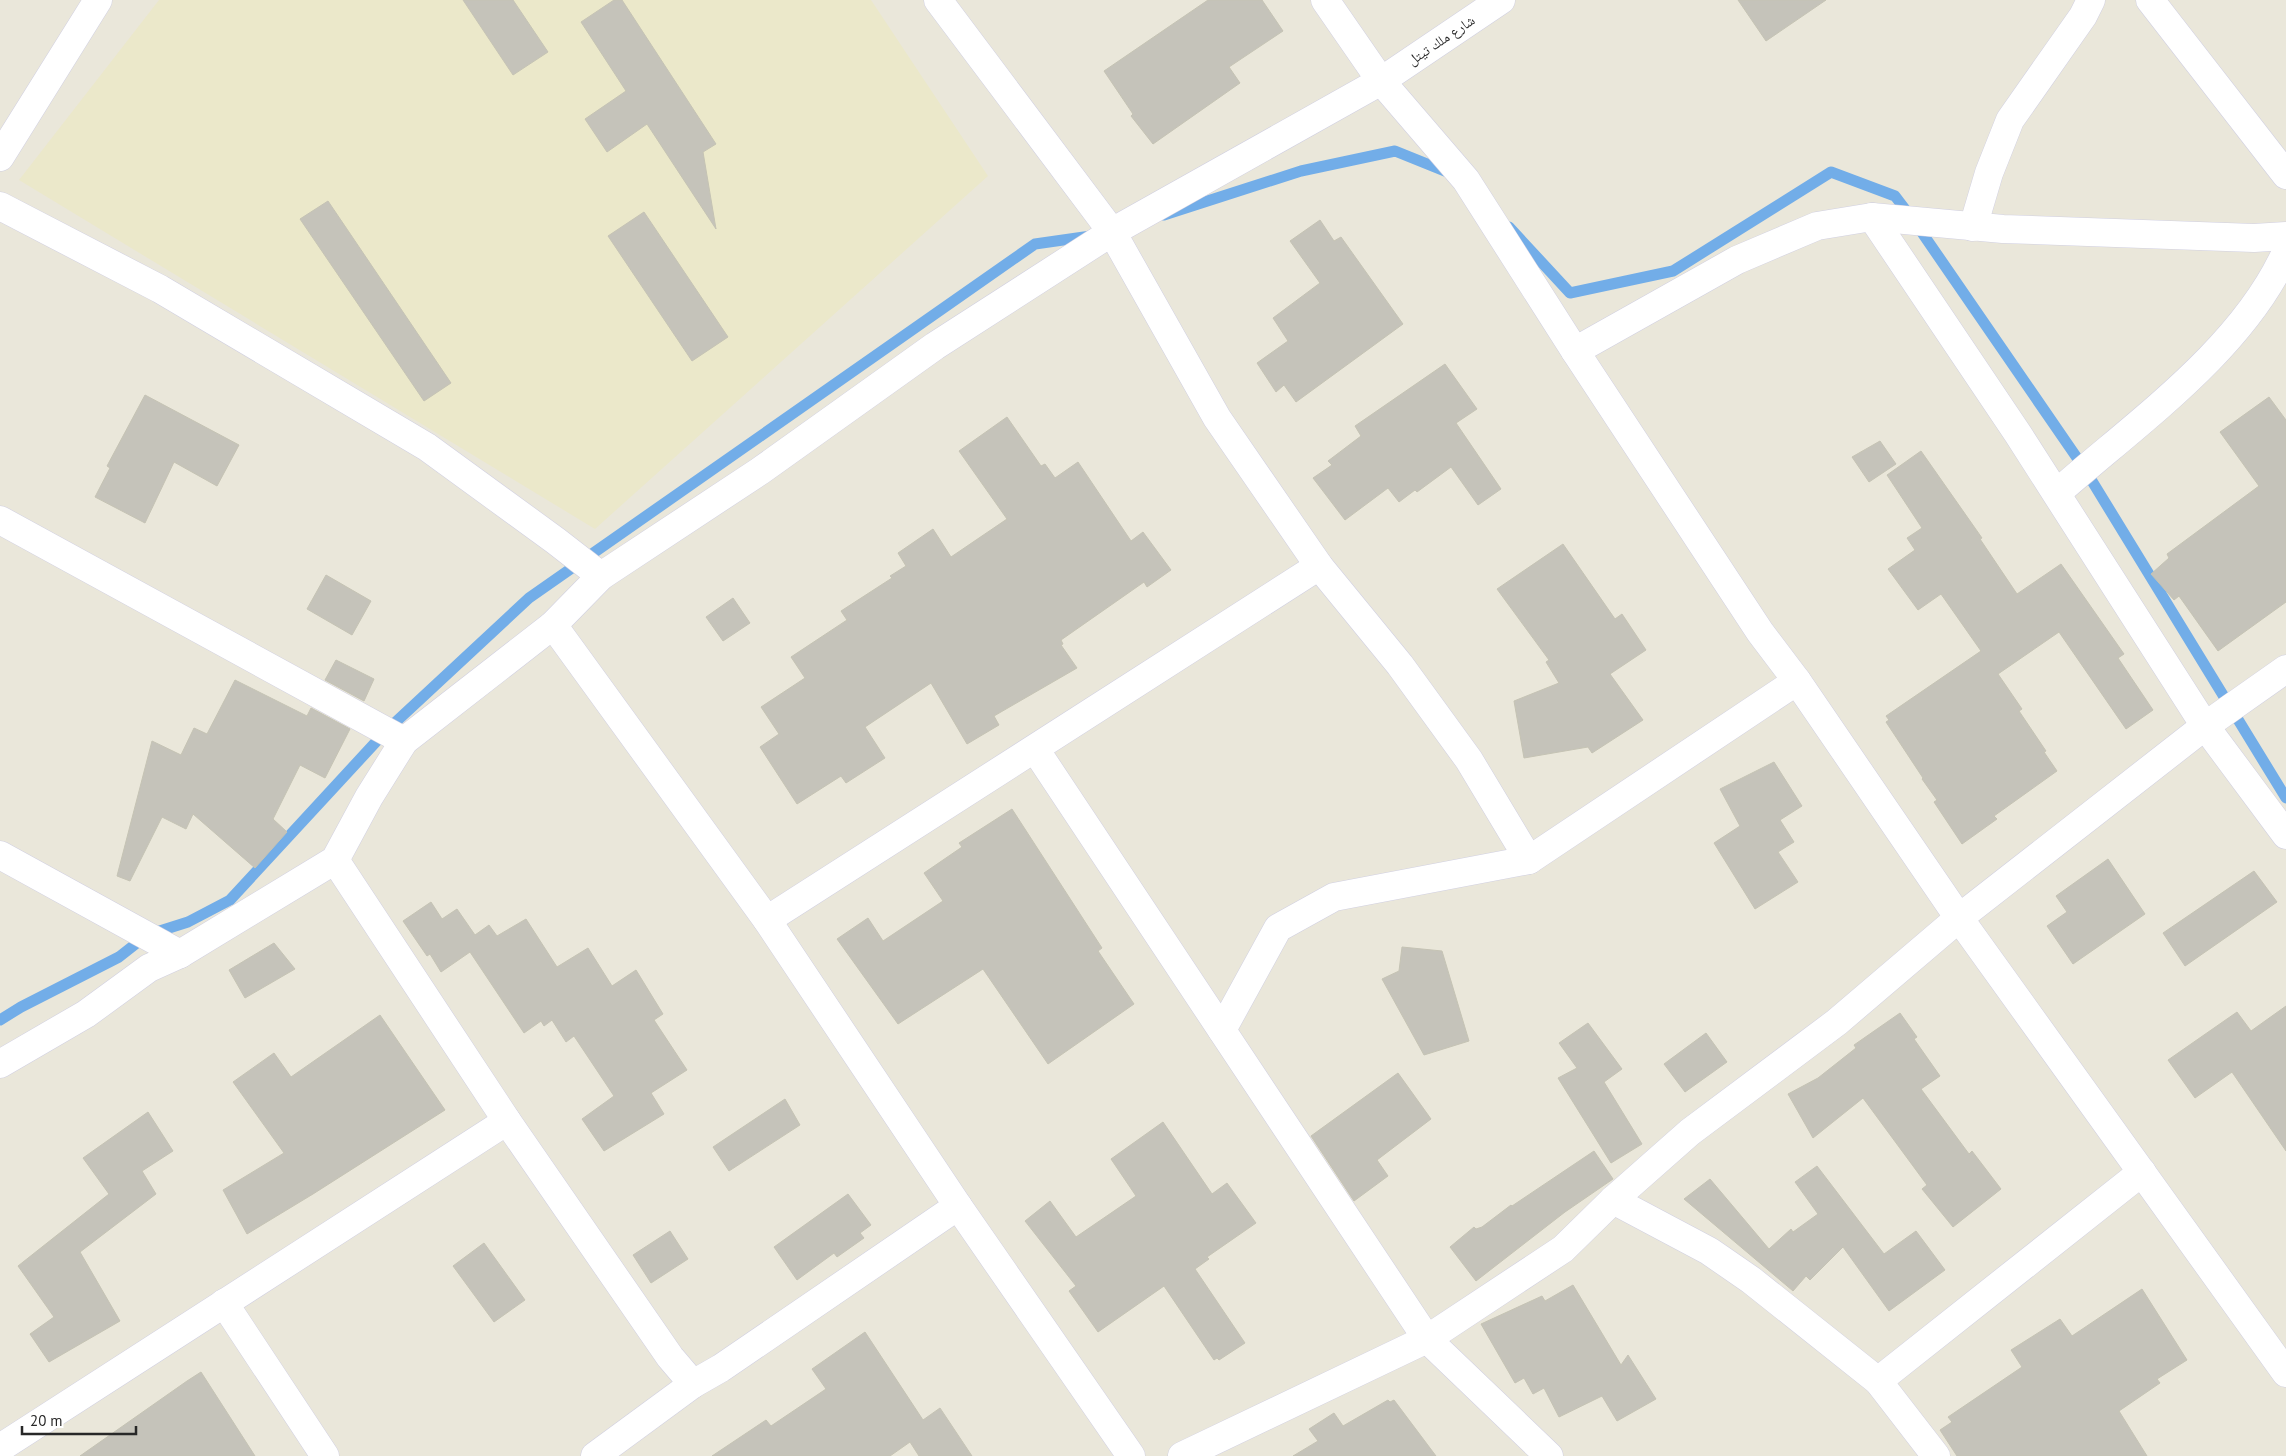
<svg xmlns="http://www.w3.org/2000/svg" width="2286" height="1456" font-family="'PT Sans','Noto Naskh Arabic',sans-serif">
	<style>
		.education { fill: #ebe8ca }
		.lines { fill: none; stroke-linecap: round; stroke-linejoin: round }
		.stream { stroke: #72ade8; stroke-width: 11 }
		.building { fill: #c5c3ba; stroke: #c5c3b4 }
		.street-casing { stroke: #d1d0e1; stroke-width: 29 }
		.secondary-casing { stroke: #d1d0e1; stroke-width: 29 }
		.street { stroke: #fff; stroke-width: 28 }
		.secondary { stroke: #fff; stroke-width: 28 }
		.labels { text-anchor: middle; stroke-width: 4.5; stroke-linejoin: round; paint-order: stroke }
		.street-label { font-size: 14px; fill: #282828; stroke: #fff }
	</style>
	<rect width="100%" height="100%" fill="#eae7da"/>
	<!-- education -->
	<polygon class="education" points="159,0 871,0 988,176 595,529 19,180"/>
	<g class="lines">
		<!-- stream -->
		<g class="stream">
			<polyline points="1164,215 1301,171 1395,151 1452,174"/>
			<polyline points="1509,227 1570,293 1673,271 1831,172 1895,196 1914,221 2084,468 2286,798"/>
			<polyline points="0,1020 21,1007 119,957 147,935 188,922 230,900 386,731 529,598 1035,244 1091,236"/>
		</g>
	</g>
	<!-- building -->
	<g class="building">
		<polygon points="463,0 513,0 548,52 513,75"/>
		<polygon points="614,0 622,0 716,144 703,152 716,229 647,124 607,152 585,119 626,91 581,22"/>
		<polygon points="1208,0 1262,0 1283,31 1229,67 1240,83 1153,144 1131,116 1133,114 1104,71"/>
		<polygon points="1738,0 1826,0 1766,41"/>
		<polygon points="328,201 451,383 424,401 300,219"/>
		<polygon points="644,212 728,337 692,361 608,236"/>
		<polygon points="1320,220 1334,241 1341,237 1403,324 1296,402 1284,385 1276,392 1257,363 1288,341 1273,318 1320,283 1290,241"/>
		<polygon points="1445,364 1477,409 1456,423 1501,489 1478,505 1451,467 1417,492 1415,490 1399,502 1388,488 1345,520 1313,478 1332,465 1328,461 1361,436 1355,426"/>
		<polygon points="145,395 239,445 217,486 174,462 145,523 95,497 110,468 107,466"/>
		<polygon points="2269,397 2286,420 2286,602 2218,651 2179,596 2174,600 2151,574 2169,558 2167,554 2259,486 2220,432"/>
		<polygon points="1007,417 1041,466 1045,464 1055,478 1078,462 1131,541 1143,532 1171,570 1147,587 1144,582 1061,640 1063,644 1061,645 1077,668 994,716 999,725 967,744 931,683 865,727 885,758 846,783 841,776 797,804 760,747 779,734 761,707 805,678 791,657 847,620 841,611 892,578 890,576 906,566 898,553 933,529 951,557 1007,519 959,451"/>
		<polygon points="1880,441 1896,464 1869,482 1852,457"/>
		<polygon points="1921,451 1982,538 1980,539 2017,594 2061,564 2124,654 2118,658 2153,710 2126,729 2059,632 1998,674 2022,709 2019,711 2046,751 2044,752 2057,771 1994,816 1997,819 1962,844 1934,802 1937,800 1922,779 1923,778 1886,722 1889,720 1886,716 1981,651 1941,594 1918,610 1888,569 1915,550 1907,538 1922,528 1887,475"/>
		<polygon points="1563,544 1615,619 1622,614 1646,650 1610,674 1643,720 1592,753 1588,747 1524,758 1514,701 1559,683 1546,662 1549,660 1497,589"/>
		<polygon points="326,575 371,601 352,635 307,609"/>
		<polygon points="733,598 750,623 723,641 706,617"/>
		<polygon points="336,660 374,679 364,701 325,680"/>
		<polygon points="235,680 307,716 311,708 350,729 325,778 300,765 273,819 287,832 255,868 193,814 186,829 162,817 130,881 117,876 152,741 181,755 194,728 207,734"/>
		<polygon points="1774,762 1802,806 1780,820 1794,842 1778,852 1798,882 1755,909 1714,843 1740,826 1720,789"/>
		<polygon points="1012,809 1102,948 1098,951 1134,1004 1048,1064 983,969 898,1024 837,939 868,918 883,941 943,901 924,873 962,847 959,843"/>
		<polygon points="2108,859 2145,914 2073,964 2047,926 2067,912 2056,896"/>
		<polygon points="2254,871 2277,902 2185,966 2163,933"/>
		<polygon points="431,902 442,919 457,909 475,935 489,925 497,936 526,919 557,967 588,948 612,986 636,970 663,1014 654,1020 687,1070 651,1093 664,1114 604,1151 582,1119 614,1096 574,1036 566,1042 552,1020 544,1026 541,1021 524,1033 470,952 441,972 430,954 427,956 403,921"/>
		<polygon points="274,943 295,969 245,998 229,970"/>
		<polygon points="1402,947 1442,951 1469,1041 1424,1055 1382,979 1399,971"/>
		<polygon points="2286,1006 2286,1151 2232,1072 2195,1098 2168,1060 2237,1012 2251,1031"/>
		<polygon points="1900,1013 1917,1037 1914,1039 1940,1076 1921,1089 1969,1154 1972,1151 2001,1189 1953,1227 1922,1189 1927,1185 1863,1098 1813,1138 1788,1094 1818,1078 1856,1048 1854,1045"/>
		<polygon points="380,1015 445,1110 313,1194 247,1234 223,1190 284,1153 233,1082 274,1053 291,1077"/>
		<polygon points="1588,1023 1622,1069 1604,1082 1642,1144 1611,1163 1558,1078 1577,1068 1559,1043"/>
		<polygon points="1706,1033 1727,1062 1685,1092 1664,1064"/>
		<polygon points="1398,1073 1431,1119 1377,1160 1388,1176 1354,1201 1311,1136"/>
		<polygon points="785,1099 800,1125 729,1171 713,1147"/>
		<polygon points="148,1112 173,1151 142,1171 156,1194 80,1252 120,1321 49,1362 30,1334 54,1317 18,1266 109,1194 83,1158"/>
		<polygon points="1163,1122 1212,1194 1227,1183 1256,1223 1207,1257 1209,1259 1195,1269 1245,1343 1219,1360 1217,1358 1214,1360 1164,1286 1098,1332 1069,1291 1076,1286 1025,1221 1050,1201 1076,1237 1136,1196 1111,1159"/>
		<polygon points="1594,1151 1613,1179 1565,1212 1476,1281 1450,1247 1474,1227 1476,1229 1482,1227 1511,1205 1512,1206"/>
		<polygon points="1817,1166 1884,1254 1916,1231 1945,1270 1889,1311 1843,1247 1810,1280 1806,1276 1793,1291 1684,1199 1710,1179 1769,1249 1791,1229 1793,1232 1818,1214 1795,1182"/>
		<polygon points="848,1194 871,1225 860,1233 864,1238 837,1257 834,1253 797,1280 774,1247"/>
		<polygon points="670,1231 688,1259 651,1283 633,1255"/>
		<polygon points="484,1243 525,1300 494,1322 453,1266"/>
		<polygon points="1573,1285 1621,1365 1628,1355 1656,1399 1617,1421 1602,1396 1559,1417 1544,1388 1533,1394 1524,1378 1515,1383 1481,1324 1542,1296 1545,1301"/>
		<polygon points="2142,1289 2187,1360 2157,1379 2160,1383 2119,1411 2147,1456 1957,1456 1940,1430 1952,1422 1948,1417 2022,1367 2011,1350 2060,1319 2072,1336"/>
		<polygon points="865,1332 923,1420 940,1408 972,1456 919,1456 910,1442 890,1456 712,1456 766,1420 771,1426 826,1389 812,1369"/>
		<polygon points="201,1372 255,1456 80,1456 187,1381"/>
		<polygon points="1388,1400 1390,1402 1394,1400 1436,1456 1293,1456 1318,1441 1309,1429 1334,1413 1343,1426"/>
	</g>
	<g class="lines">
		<defs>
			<g id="street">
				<polyline points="938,0 1112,232 1217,418 1319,566 1400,665 1469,760 1529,860 1334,897 1278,928 1222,1030"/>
				<polyline points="1325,0 1381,81 1466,180 1575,351 1760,632 1797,681 1959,918 2286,1373"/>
				<polyline points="2150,0 2286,175"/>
				<polyline points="0,206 160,289 427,447 556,541 601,576"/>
				<polyline points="1872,217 2018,434 2205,726 2286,835"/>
				<polyline points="1973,227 1989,173 2010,120 2083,16 2091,0"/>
				<polyline points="1575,351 1737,260 1817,226 1872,217 2003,229 2254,238 2286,236"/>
				<path d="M2057 493C2136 423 2242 350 2286 252"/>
				<polyline points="0,520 404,741"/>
				<polyline points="553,625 767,920 958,1206 1131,1456"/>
				<polyline points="1035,749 1427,1339 1549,1456"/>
				<polyline points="335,860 507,1121 670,1357 693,1384 721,1368 958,1206"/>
				<polyline points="1529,860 1797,681"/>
				<polyline points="767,920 1319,566"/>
				<polyline points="0,1064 86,1014 149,968 180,954"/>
				<polyline points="1613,1200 1709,1251 1751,1280 1878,1381 1936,1456"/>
				<polyline points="224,1303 325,1456"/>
				<polyline points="1878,1381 2142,1172"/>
				<polyline points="0,1448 507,1121"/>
				<polyline points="595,1456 693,1384"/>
				<polyline points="1182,1456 1427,1339 1563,1249 1613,1200 1690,1132 1837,1022 1959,918 2205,726 2286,669"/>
			</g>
			<g id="secondary">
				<polyline points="0,157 98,0"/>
				<polyline points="0,855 180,954 335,860 369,797 404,741 553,625 601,576 760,471 935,346 1112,232 1381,81 1501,0"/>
			</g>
		</defs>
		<!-- street casing -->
		<use href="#street" class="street-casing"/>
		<!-- secondary casing -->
		<use href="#secondary" class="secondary-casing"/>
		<!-- street -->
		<use href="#street" class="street"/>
		<!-- secondary -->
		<use href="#secondary" class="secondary"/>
	</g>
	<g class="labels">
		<!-- street labels -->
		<g class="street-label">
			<text transform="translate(1441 40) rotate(-34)" y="5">شارع ملك تيتل</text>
		</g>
	</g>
	<!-- scale -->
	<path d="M22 1426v8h114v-8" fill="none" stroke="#282828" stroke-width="2.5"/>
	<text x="30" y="1426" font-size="15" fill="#282828" stroke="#ffffff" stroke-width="4" paint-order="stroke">20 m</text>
</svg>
